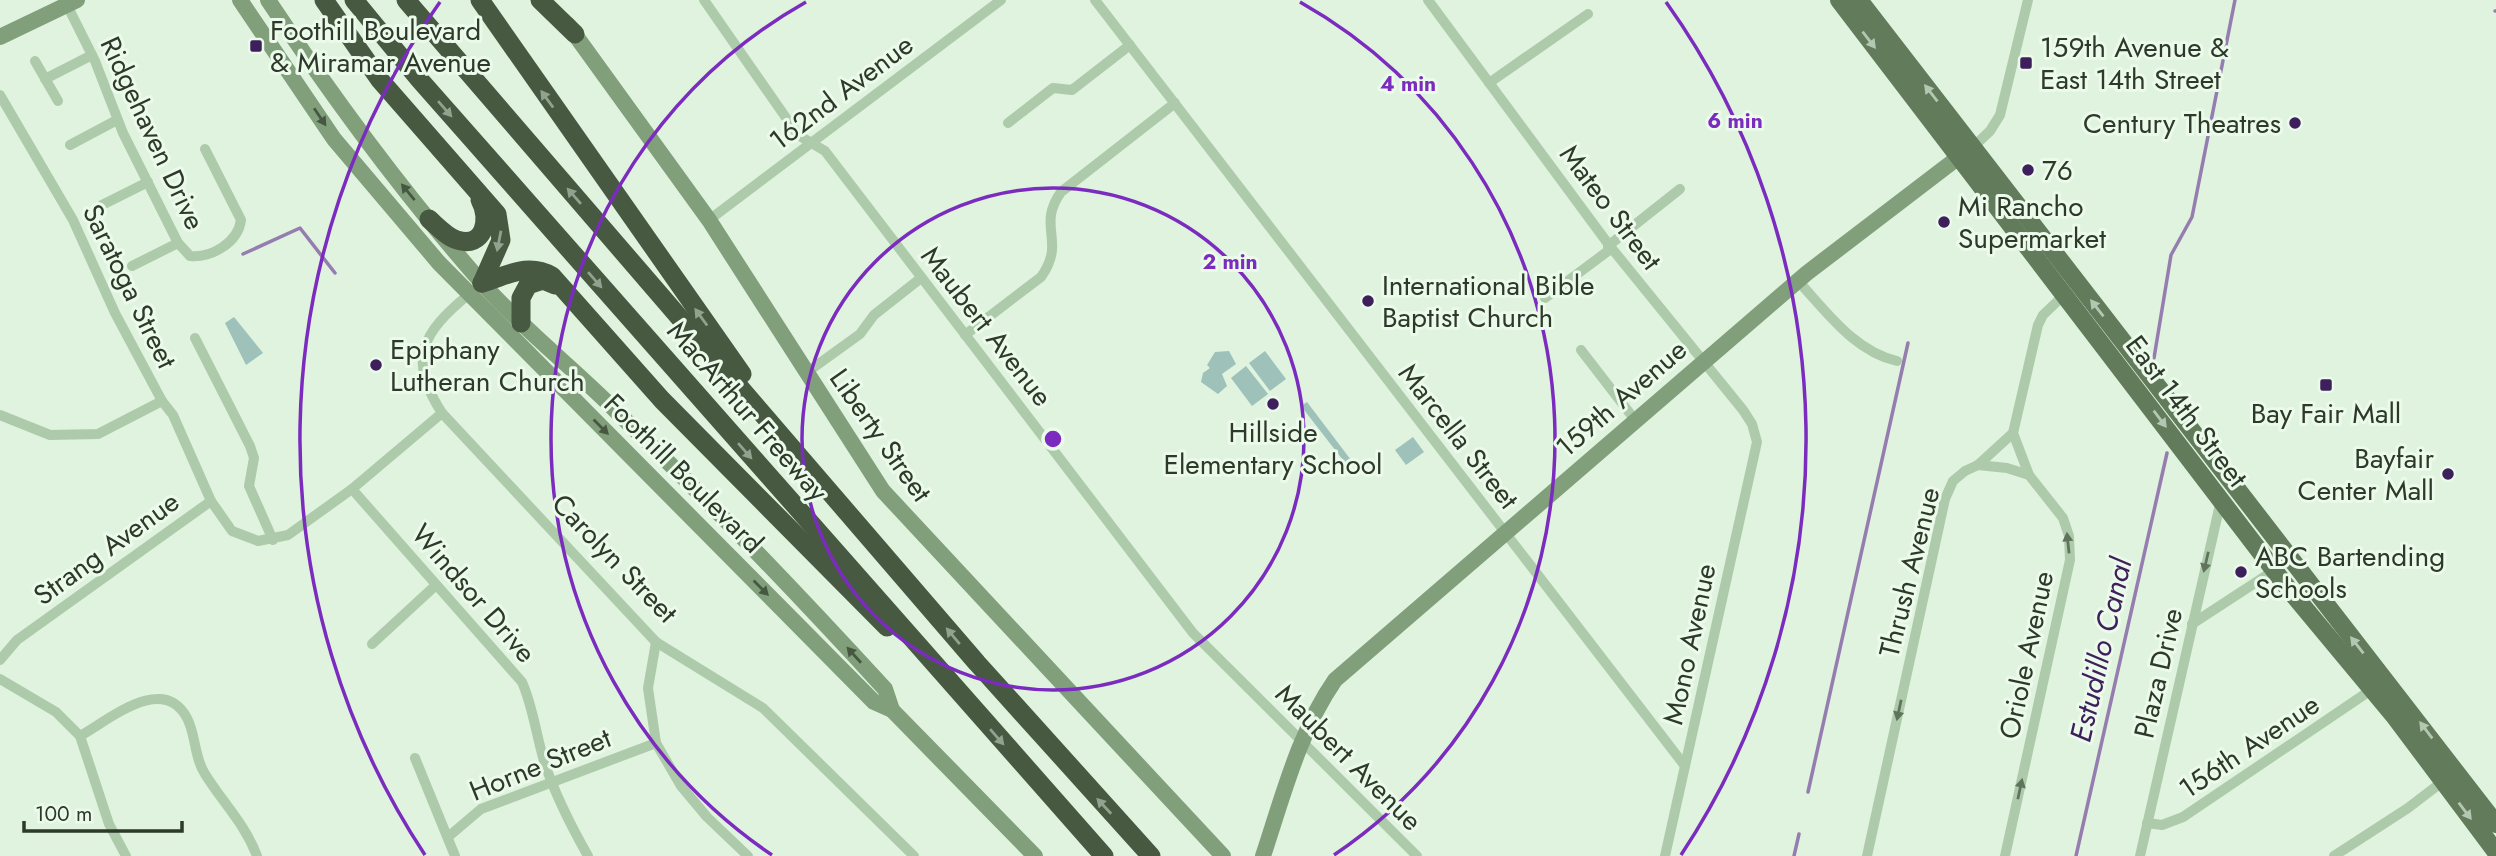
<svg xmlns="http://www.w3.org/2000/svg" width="2496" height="856" font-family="Jost,sans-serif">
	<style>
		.green { fill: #9ec2ba }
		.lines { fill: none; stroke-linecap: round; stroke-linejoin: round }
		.stream { stroke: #967db0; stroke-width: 3.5 }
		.street { stroke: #adcbaa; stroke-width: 10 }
		.secondary { stroke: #829f7b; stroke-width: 16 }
		.primary { stroke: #627b5b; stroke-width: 18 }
		.highway { stroke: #475a41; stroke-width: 19 }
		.oneway { fill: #b4c7b1 }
		.oneway2 { fill: #91a28e }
		.oneway3 { fill: #465842 }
		.oneway4 { fill: #60735d }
		.ring { fill: none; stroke: #7b2cbf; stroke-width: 3.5 }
		.poi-dot { fill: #3d1f5b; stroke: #ebfaeb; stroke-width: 2.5 }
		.labels { text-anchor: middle; stroke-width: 6; stroke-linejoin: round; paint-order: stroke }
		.poi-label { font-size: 28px; fill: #2d3929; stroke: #ebfaeb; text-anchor: start }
		.street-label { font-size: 28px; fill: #2d3929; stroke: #ebfaeb }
		.water-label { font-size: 30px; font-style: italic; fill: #3d1f5b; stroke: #ebfaeb }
		.centre { fill: #7b2cbf; stroke: #ebfaeb; stroke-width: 3.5 }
		.ring-label { font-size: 21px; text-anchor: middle; font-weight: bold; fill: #7b2cbf; stroke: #ebfaeb; stroke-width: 6; stroke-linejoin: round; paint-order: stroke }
	</style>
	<rect width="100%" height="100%" fill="#dff3de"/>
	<!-- green -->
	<g class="green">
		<polygon points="234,317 263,353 246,365 225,323"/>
		<polygon points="1229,351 1236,364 1222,374 1227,386 1218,394 1201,382 1203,373 1210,368 1207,365 1215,352"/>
		<polygon points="1265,351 1286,379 1270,391 1249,363"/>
		<polygon points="1246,366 1268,394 1252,406 1231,378"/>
		<polygon points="1307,402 1351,460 1346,464 1301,406"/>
		<polygon points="1413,437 1424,452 1406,465 1395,450"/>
	</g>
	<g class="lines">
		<!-- stream -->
		<g class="stream">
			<polyline points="2495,11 2496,11"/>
			<polyline points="243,254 300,228 335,273"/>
			<polyline points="2154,358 2171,255 2192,217 2235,0"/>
			<polyline points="1808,792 1908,343"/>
			<polyline points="1794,856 1799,834"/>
			<polyline points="2076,856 2167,453"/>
		</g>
		<!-- street -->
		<g class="street">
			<polyline points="704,0 798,135 825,151 1193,633 1417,856"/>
			<polyline points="1095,0 1685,766"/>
			<polyline points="1428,0 1609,245 1743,410 1752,424 1757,442 1665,856"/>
			<path d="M67 5 95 61 123 133 178 243 190 256C211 258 238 243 241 220L205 149"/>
			<polyline points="35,61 58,101"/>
			<polyline points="45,79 92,55"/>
			<polyline points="1489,83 1588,14"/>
			<polyline points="0,95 73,220 115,313 162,401 173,415 211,501 232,531 258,541 288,535 352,489 442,413"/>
			<polyline points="1008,123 1053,88 1072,90 1130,45"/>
			<polyline points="70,145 117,120"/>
			<polyline points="1973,147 1990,131 2000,115 2028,0"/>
			<polyline points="102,205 148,182"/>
			<polyline points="709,220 1001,0"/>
			<polyline points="132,266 178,243"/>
			<path d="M1798 281C1827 312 1854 351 1897 361"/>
			<path d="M468 295C422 333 407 359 442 413L656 642 763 708 914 856"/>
			<polyline points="1545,298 1608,251 1608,246 1680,189"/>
			<path d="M965 335 1041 277C1067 241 1036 227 1061 192L1175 103"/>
			<polyline points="195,338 250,446 254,458 249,486 273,540"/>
			<polyline points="1581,350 1635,420"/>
			<polyline points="806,373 860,334 874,315 921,278"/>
			<polyline points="0,415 50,435 98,434 162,401"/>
			<polyline points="1978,465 2007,468 2029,475"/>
			<path d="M352 489 522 682C533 707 536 734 544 761 555 795 571 826 588 856"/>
			<polyline points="2192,624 2264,577 2289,556"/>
			<polyline points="656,642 648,688 656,743 681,786 707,817 748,856"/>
			<polyline points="372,644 436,585"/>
			<polyline points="0,660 17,640 211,501"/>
			<polyline points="0,679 56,712 80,736 109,824 126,856"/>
			<path d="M80 736C109 720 163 673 187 718 196 735 194 757 205 774 223 803 245 824 257 856"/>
			<polyline points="415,758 455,856"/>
			<polyline points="2147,823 2162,825 2183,817 2371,690"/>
			<polyline points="448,837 481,809 656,743"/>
			<polyline points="1867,856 1945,499 1953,481 1965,471 1978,465 2013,433 2038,325 2043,315 2065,294"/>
			<polyline points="2005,856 2070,560 2069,536 2063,518 2029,475 2013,433"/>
			<polyline points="2140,856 2221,500"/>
			<polyline points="2334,856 2408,808 2442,782"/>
		</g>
		<!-- secondary -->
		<g class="secondary">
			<polyline points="240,0 334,139 439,263 874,702 892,710 1035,856"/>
			<path d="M268 0C333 98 404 194 482 283 523 329 572 367 616 411 709 501 798 594 885 689L892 710"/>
			<polyline points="568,25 709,220 883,491 1223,856"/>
			<polyline points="0,37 77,0"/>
			<path d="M1263 856C1283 796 1299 732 1335 680L1807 273 1968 150"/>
		</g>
		<!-- primary -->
		<g class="primary">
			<polyline points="1839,0 2287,587 2395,717 2496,852"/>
			<polyline points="1859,0 2496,824"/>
		</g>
		<!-- highway -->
		<g class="highway">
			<polyline points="324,0 380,80 497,214 501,240 482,283"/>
			<polyline points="354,0 419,79 1104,856"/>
			<polyline points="406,0 977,663 1151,856"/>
			<polyline points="480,0 742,374"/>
			<polyline points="540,0 575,34"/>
			<path d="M429 219C437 226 447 237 457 240 484 249 491 219 480 200"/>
			<path d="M482 283C507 276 527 262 552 276L662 400 887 627"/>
			<polyline points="521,323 521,298 528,285 543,280 555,285"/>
		</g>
	</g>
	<!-- one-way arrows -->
	<defs><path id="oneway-solid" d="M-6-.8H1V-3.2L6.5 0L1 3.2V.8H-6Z" transform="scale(1.75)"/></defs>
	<g class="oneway">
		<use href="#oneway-solid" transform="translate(1869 40) rotate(52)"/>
		<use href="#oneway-solid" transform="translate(1931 93) rotate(-128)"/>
		<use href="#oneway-solid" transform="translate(2097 308) rotate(-128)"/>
		<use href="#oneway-solid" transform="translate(2160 419) rotate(53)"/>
		<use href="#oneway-solid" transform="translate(2357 645) rotate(-128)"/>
		<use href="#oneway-solid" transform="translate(2426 730) rotate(-127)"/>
		<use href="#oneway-solid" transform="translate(2465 811) rotate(53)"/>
	</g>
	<g class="oneway2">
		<use href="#oneway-solid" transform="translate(547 99) rotate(-126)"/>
		<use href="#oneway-solid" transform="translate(445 109) rotate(49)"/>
		<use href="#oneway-solid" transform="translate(574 196) rotate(-131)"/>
		<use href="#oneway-solid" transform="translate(499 241) rotate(101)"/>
		<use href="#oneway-solid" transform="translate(595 280) rotate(49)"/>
		<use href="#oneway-solid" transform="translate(701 317) rotate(-126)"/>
		<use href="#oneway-solid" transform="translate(745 451) rotate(49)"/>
		<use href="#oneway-solid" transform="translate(953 636) rotate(-130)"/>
		<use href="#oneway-solid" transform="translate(997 737) rotate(49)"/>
		<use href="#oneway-solid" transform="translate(1104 806) rotate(-133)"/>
	</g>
	<g class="oneway3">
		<use href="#oneway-solid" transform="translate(320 117) rotate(56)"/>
		<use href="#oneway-solid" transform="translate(408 192) rotate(-129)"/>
		<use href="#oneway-solid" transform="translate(601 427) rotate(45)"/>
		<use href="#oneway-solid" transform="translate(761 588) rotate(45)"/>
		<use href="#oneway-solid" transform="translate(854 655) rotate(-132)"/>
	</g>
	<g class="oneway4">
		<use href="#oneway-solid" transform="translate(2068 543) rotate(-96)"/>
		<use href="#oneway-solid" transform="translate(2206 562) rotate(103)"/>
		<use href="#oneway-solid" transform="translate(1899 710) rotate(102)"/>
		<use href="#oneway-solid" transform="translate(2020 789) rotate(-78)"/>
	</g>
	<!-- distance rings -->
	<g class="ring">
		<circle cx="1053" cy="439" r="251"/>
		<path d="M772 855A502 502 0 0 1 806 2M1300 2A502 502 0 0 1 1334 855"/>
		<path d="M425 855A753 753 0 0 1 440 2M1666 2A753 753 0 0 1 1681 855"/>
	</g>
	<!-- markers -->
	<g class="poi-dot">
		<rect x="249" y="39" width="14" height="14" rx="3.5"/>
		<rect x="2019" y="56" width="14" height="14" rx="3.5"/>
		<circle cx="2295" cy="123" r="7"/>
		<circle cx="2028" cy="170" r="7"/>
		<circle cx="1944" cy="222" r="7"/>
		<circle cx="1368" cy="301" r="7"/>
		<circle cx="376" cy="365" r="7"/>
		<rect x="2319" y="378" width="14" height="14" rx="3.5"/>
		<circle cx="1273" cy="404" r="7"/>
		<circle cx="2448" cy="474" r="7"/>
		<circle cx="2241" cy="572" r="7"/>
	</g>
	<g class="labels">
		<!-- poi labels -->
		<g class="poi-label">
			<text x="270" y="40">Foothill Boulevard<tspan x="270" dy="32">&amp; Miramar Avenue</tspan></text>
			<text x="2040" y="57">159th Avenue &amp;<tspan x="2040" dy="32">East 14th Street</tspan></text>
			<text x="2281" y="133" text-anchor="end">Century Theatres</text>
			<text x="2042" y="180">76</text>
			<text x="1958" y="216">Mi Rancho<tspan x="1958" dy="32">Supermarket</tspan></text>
			<text x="1382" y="295">International Bible<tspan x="1382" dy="32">Baptist Church</tspan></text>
			<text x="390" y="359">Epiphany<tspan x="390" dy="32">Lutheran Church</tspan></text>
			<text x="2326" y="423" text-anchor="middle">Bay Fair Mall</text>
			<text x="1273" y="442" text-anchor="middle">Hillside<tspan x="1273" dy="32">Elementary School</tspan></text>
			<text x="2434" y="468" text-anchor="end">Bayfair<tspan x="2434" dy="32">Center Mall</tspan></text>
			<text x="2255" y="566">ABC Bartending<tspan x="2255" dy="32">Schools</tspan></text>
		</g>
		<!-- street labels -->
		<g class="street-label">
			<text transform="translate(841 92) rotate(-37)" y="10">162nd Avenue</text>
			<text transform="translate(153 133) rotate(65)" y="10">Ridgehaven Drive</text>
			<text transform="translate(1611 207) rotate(53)" y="10">Mateo Street</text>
			<text transform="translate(130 286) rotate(64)" y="10">Saratoga Street</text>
			<text transform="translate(987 326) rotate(52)" y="10">Maubert Avenue</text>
			<text transform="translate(1621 398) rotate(-41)" y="10">159th Avenue</text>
			<text transform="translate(748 411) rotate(49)" y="10">MacArthur Freeway</text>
			<text transform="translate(2187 411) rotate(53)" y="10">East 14th Street</text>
			<text transform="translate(881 435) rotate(55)" y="10">Liberty Street</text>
			<text transform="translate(1459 436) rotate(52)" y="10">Marcella Street</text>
			<text transform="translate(684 473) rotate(45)" y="10">Foothill Boulevard</text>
			<text transform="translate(106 548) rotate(-36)" y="10">Strang Avenue</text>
			<text transform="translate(615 558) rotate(46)" y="10">Carolyn Street</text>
			<text transform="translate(1909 572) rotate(-76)" y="10">Thrush Avenue</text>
			<text transform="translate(474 593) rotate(49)" y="10">Windsor Drive</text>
			<text transform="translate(1689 644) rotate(-78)" y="10">Mono Avenue</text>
			<text transform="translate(2026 655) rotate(-78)" y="10">Oriole Avenue</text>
			<text transform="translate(2158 673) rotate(-77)" y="10">Plaza Drive</text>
			<text transform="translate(2249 746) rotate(-34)" y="10">156th Avenue</text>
			<text transform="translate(1349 757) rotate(45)" y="10">Maubert Avenue</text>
			<text transform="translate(540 764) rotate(-22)" y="10">Horne Street</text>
		</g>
		<!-- water labels -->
		<g class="water-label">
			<text transform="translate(2101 650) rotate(-77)" y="10">Estudillo Canal</text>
		</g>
	</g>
	<circle cx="1053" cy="439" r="10" class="centre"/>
	<g class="ring-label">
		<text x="1408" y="91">4 min</text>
		<text x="1735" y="128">6 min</text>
		<text x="1230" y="269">2 min</text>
	</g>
	<!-- scale -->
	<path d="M24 821v10h158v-10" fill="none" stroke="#2d3929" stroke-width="3.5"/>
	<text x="35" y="821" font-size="21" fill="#2d3929" stroke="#ebfaeb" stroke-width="5" paint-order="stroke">100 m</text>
</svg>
